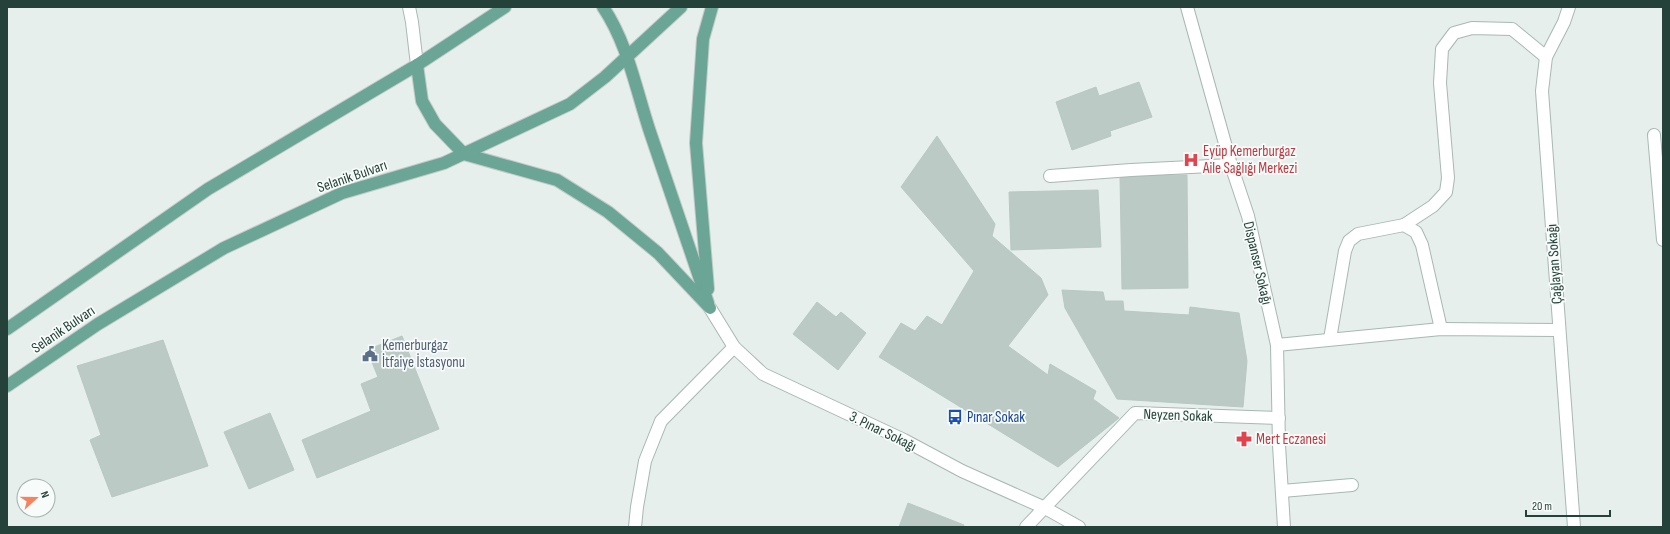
<svg xmlns="http://www.w3.org/2000/svg" width="1670" height="534" font-family="'Sofia Sans Condensed',sans-serif">
	<style>
		.building { fill: #bbcac4; stroke: #b8c9c2 }
		.lines { fill: none; stroke-linecap: round; stroke-linejoin: round }
		.service-casing { stroke: #a8b8b2; stroke-width: 14 }
		.minor-casing { stroke: #a8b8b2; stroke-width: 14 }
		.tertiary-casing { stroke: #a8b8b2; stroke-width: 14 }
		.primary-casing { stroke: #c2cac8; stroke-width: 14 }
		.service { stroke: #fff; stroke-width: 12 }
		.minor { stroke: #fff; stroke-width: 12 }
		.tertiary { stroke: #fff; stroke-width: 12 }
		.primary { stroke: #6aa596; stroke-width: 12 }
		.labels { text-anchor: middle; stroke-width: 3.5; stroke-linejoin: round; paint-order: stroke }
		.health-label { font-size: 15px; fill: #be3a42; stroke: #f7fbf9; text-anchor: start }
		.street-label { font-size: 15px; fill: #24423a; stroke: #f7fbf9 }
		.service-label { font-size: 15px; fill: #4e5e75; stroke: #f7fbf9; text-anchor: start }
		.transit-label { font-size: 15px; fill: #164399; stroke: #f7fbf9; text-anchor: start }
	</style>
	<rect width="100%" height="100%" fill="#e6efeb"/>
	<!-- building -->
	<g class="building">
		<polygon points="1139,82 1152,117 1110,131 1111,136 1072,150 1056,102 1096,87 1099,96"/>
		<polygon points="937,136 995,224 992,236 1041,278 1048,295 1008,346 1048,375 1050,364 1096,391 1093,399 1119,418 1058,467 879,357 901,323 915,331 927,316 942,325 974,271 901,187"/>
		<polygon points="1187,175 1188,288 1122,289 1120,176"/>
		<polygon points="1098,190 1101,247 1011,250 1009,192"/>
		<polygon points="1062,290 1103,292 1105,301 1123,301 1124,311 1189,315 1190,307 1239,313 1247,361 1243,407 1117,399 1065,308"/>
		<polygon points="817,302 836,317 841,312 866,333 838,370 793,334"/>
		<polygon points="402,336 439,429 317,478 302,440 371,411 361,384 378,377 367,350"/>
		<polygon points="163,340 208,466 112,497 90,440 101,435 77,366"/>
		<polygon points="270,413 294,470 249,489 224,432"/>
		<polygon points="908,503 964,525 963,527 899,527"/>
	</g>
	<g class="lines">
		<defs>
			<g id="service">
				<polyline points="1050,176 1131,170 1231,165"/>
				<polyline points="1404,225 1433,206 1446,192 1448,178 1440,83 1442,49 1454,33 1472,28 1512,29 1546,57"/>
				<polyline points="1330,339 1345,251 1349,241 1358,234 1404,225 1416,232 1422,245 1441,329"/>
				<polyline points="1282,491 1352,485"/>
			</g>
			<g id="minor">
				<polyline points="409,7 412,22 417,65"/>
				<polyline points="1187,7 1231,165 1248,216 1277,345 1279,445 1284,527"/>
				<polyline points="1569,7 1564,22 1546,57 1542,91 1574,527"/>
				<polyline points="1654,135 1663,240"/>
				<polyline points="1277,345 1441,329 1559,330"/>
				<polyline points="635,527 637,507 645,461 661,421 734,347"/>
				<polyline points="1026,527 1135,413 1279,418"/>
			</g>
			<polyline id="tertiary" points="710,308 734,347 763,374 904,440 962,471 1045,508 1079,527"/>
			<g id="primary">
				<path d="M603 7C628 44 636 90 650 132 669 189 689 246 708 303"/>
				<polyline points="417,65 422,101 435,124 464,154 557,180 608,212 658,253 710,308"/>
				<polyline points="708,289 696,143 703,39 712,7"/>
				<polyline points="7,329 208,189 417,65 505,7"/>
				<polyline points="7,386 98,324 224,248 342,193 444,163 570,104 605,77 681,7"/>
			</g>
		</defs>
		<!-- service casing -->
		<use href="#service" class="service-casing"/>
		<!-- minor casing -->
		<use href="#minor" class="minor-casing"/>
		<!-- tertiary casing -->
		<use href="#tertiary" class="tertiary-casing"/>
		<!-- primary casing -->
		<use href="#primary" class="primary-casing"/>
		<!-- service -->
		<use href="#service" class="service"/>
		<!-- minor -->
		<use href="#minor" class="minor"/>
		<!-- tertiary -->
		<use href="#tertiary" class="tertiary"/>
		<!-- primary -->
		<use href="#primary" class="primary"/>
	</g>
	<!-- icons -->
	<defs>
		<symbol id="hospital-bare" viewBox="-9 -9 18 18"><path d="M-5-5h3v3.5h4V-5h3V5h-3V1.5h-4V5h-3Z" fill="#e0444e" stroke="#f7fbf9" stroke-width="2.5" paint-order="stroke"/></symbol>
		<symbol id="civic-bare" viewBox="-9 -9 18 18"><path d="M-.6-6.5H3V-4.5H.6V-3L4-1V1h2V6H-6V1h2V-1L-.6-3ZM-1.2 2.5V6h2.4V2.5Z" fill="#5c6f8a" stroke="#f7fbf9" stroke-width="2.5" paint-order="stroke"/></symbol>
		<symbol id="bus-bare" viewBox="-9 -9 18 18"><path d="M-5-6H5V4H4V6H2V4H-2V6H-4V4H-5ZM-3.5-4V0h7V-4ZM-3.5 1.2v1.5H-2V1.2ZM2 1.2v1.5H3.5V1.2Z" fill="#1a4fb4" stroke="#f7fbf9" stroke-width="2.5" paint-order="stroke"/></symbol>
		<symbol id="pharmacy-bare" viewBox="-9 -9 18 18"><path d="M-2-6h4v4h4v4h-4v4h-4v-4h-4v-4h4Z" fill="#e0444e" stroke="#f7fbf9" stroke-width="2.5" paint-order="stroke"/></symbol>
	</defs>
	<g fill-rule="evenodd">
		<use href="#hospital-bare" x="1180" y="149" width="22" height="22"/>
		<use href="#civic-bare" x="359" y="343" width="22" height="22"/>
		<use href="#bus-bare" x="944" y="406" width="22" height="22"/>
		<use href="#pharmacy-bare" x="1233" y="428" width="22" height="22"/>
	</g>
	<g class="labels">
		<!-- health labels -->
		<g class="health-label">
			<text x="1203" y="156">Eyüp Kemerburgaz<tspan x="1203" dy="17">Aile Sağlığı Merkezi</tspan></text>
			<text x="1256" y="444">Mert Eczanesi</text>
		</g>
		<!-- street labels -->
		<g class="street-label">
			<text transform="translate(352 176) rotate(-19)" y="5">Selanik Bulvarı</text>
			<text transform="translate(1258 263) rotate(77)" y="5">Dispanser Sokağı</text>
			<text transform="translate(1554 264) rotate(-94)" y="5">Çağlayan Sokağı</text>
			<text transform="translate(63 329) rotate(-34)" y="5">Selanik Bulvarı</text>
			<text transform="translate(1178 415) rotate(2)" y="5">Neyzen Sokak</text>
			<text transform="translate(883 431) rotate(26)" y="5">3. Pınar Sokağı</text>
		</g>
		<!-- service labels -->
		<g class="service-label">
			<text x="382" y="350">Kemerburgaz<tspan x="382" dy="17">İtfaiye İstasyonu</tspan></text>
		</g>
		<!-- transit labels -->
		<g class="transit-label">
			<text x="967" y="422">Pınar Sokak</text>
		</g>
	</g>
	<!-- border -->
	<rect width="1670" height="534" fill="none" stroke="#24423a" stroke-width="16"/>
	<!-- north arrow -->
	<g transform="translate(36 498) rotate(69)"><circle r="19" fill="#f7fbf9" stroke="#a3b1ad"/>
	<path d="M0-3L7 15L0 10L-7 15Z" fill="#f4845f"/>
	<text y="-6" font-size="11" font-weight="bold" text-anchor="middle" fill="#24423a">N</text>
	</g>
	<!-- scale -->
	<path d="M1526 510v6h84v-6" fill="none" stroke="#24423a" stroke-width="2"/>
	<text x="1532" y="510" font-size="12" fill="#24423a" stroke="#f7fbf9" stroke-width="3" paint-order="stroke">20 m</text>
</svg>
